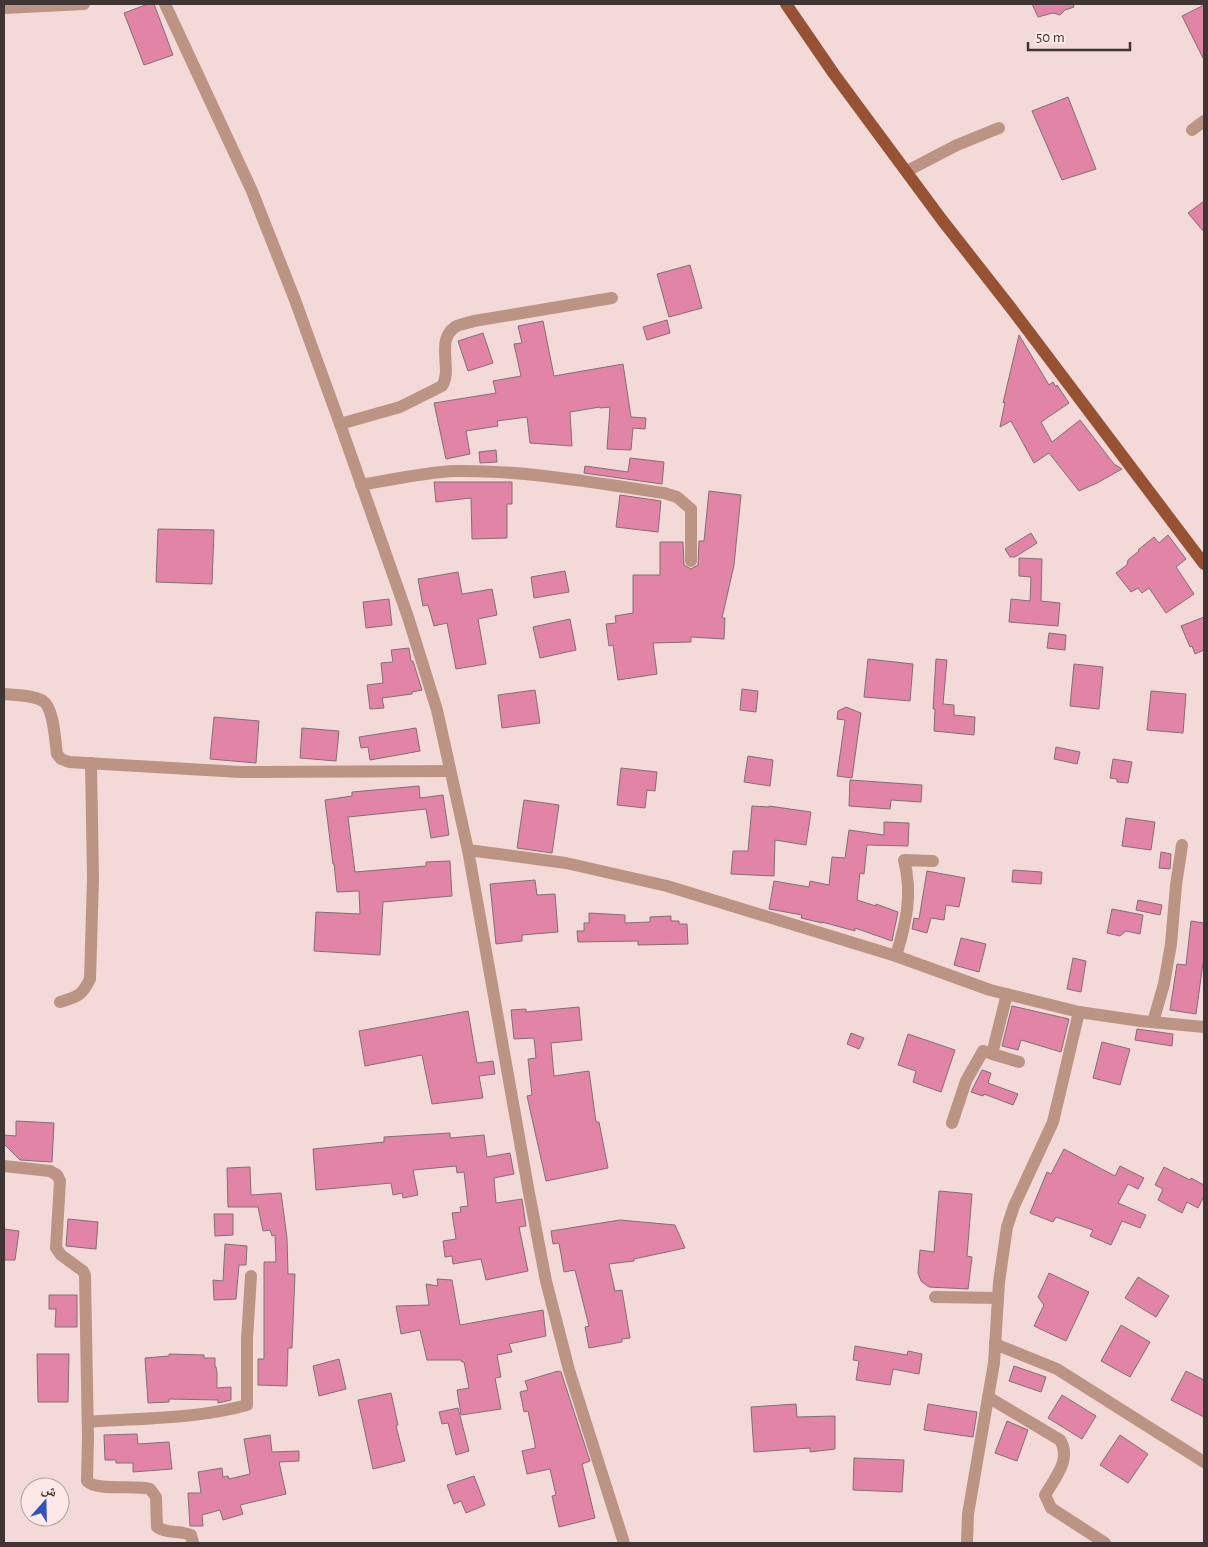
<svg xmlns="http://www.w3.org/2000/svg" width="1208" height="1547" font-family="'Alegreya Sans','Noto Naskh Arabic',sans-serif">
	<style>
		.building { fill: #e284a5; stroke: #846e75 }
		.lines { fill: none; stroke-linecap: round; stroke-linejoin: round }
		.minor { stroke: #bc9484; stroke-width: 12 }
		.major { stroke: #975234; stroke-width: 12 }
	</style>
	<rect width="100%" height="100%" fill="#f3dad9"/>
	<!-- building -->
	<g class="building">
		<polygon points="148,4 154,4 173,55 144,65 124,13"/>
		<polygon points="1032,4 1073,4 1074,7 1065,10 1060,15 1053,13 1038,17"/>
		<polygon points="1204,5 1204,60 1182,16"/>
		<polygon points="1068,97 1096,169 1062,180 1032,111"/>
		<polygon points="1204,201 1204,232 1188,213"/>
		<polygon points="690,265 702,308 669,317 657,274"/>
		<polygon points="667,320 670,333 647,340 643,327"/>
		<polygon points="543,321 554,376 623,364 631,417 646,418 645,429 633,428 631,450 607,449 610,407 600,408 600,407 570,412 572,446 530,443 527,417 497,421 498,426 466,431 470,454 446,459 434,403 496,393 493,381 521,376 514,344 522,343 518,326"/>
		<polygon points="483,333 493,363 468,371 458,341"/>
		<polygon points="1019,335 1049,385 1053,382 1056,387 1057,385 1069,403 1041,422 1052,442 1080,420 1114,464 1122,469 1097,483 1079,491 1049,453 1034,463 1011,421 1000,427 1005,402 1003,403"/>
		<polygon points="496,450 497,462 480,463 479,452"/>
		<polygon points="630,458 664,462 662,484 584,473 585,466 628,472"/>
		<polygon points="434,482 512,482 512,504 507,504 507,538 472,539 471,498 436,502"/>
		<polygon points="709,491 741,495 734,565 722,618 725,618 724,639 691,637 691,642 653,643 657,674 618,680 613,645 609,646 606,624 616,623 615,616 633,613 633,575 660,575 660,542 683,542 684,565 691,569 698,565 699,541 704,541"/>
		<polygon points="620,495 661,501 658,532 616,527"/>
		<polygon points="158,529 214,530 212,584 156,582"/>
		<polygon points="1031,533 1037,543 1015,557 1010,557 1005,549"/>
		<polygon points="1168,535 1186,559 1176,567 1194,594 1166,613 1149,588 1142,593 1138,588 1131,592 1116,573 1127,565 1128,560 1139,551 1138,550 1154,537 1159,543"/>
		<polygon points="1019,558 1042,559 1041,601 1060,603 1058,626 1009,622 1011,599 1030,601 1031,577 1019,576"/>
		<polygon points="565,571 569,592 534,598 531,577"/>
		<polygon points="458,572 462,594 492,589 497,615 478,619 486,664 456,669 447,623 434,626 428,605 423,606 418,579"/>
		<polygon points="389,599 392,625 366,628 363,602"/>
		<polygon points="1204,617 1204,650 1195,654 1192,646 1190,647 1181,626"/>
		<polygon points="570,619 576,650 540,658 533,627"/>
		<polygon points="1049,633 1066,635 1065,650 1047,648"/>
		<polygon points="409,648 411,661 413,661 422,690 412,692 412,694 382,698 384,708 370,709 367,685 383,683 381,663 393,662 391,650"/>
		<polygon points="868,659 913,664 910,701 864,697"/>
		<polygon points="936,659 947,660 943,704 954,705 954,715 975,717 974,735 934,731 935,709 933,709"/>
		<polygon points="1074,664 1103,667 1099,709 1070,706"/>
		<polygon points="742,689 758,691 756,712 740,710"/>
		<polygon points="535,690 540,723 502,728 498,695"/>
		<polygon points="1151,691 1186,694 1183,733 1147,730"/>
		<polygon points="846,707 861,713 852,778 837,776 845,720 837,719 838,711"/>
		<polygon points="214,717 259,721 256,763 210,759"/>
		<polygon points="302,728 339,731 336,761 300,758"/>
		<polygon points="416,728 420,751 370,760 368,747 361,748 359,737"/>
		<polygon points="1056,747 1080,752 1077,764 1054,759"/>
		<polygon points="748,756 773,760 770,786 744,782"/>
		<polygon points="1113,759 1132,762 1128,783 1117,782 1117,779 1110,778"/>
		<polygon points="621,768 657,772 655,791 647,790 645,808 617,805"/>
		<polygon points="850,780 922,785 921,802 891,800 890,809 849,806"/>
		<polygon points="419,786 420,798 443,795 449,835 431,838 426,809 348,817 355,872 426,866 426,862 450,861 452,896 383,902 380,955 314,951 316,912 360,914 359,891 337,892 334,864 333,864 325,800 352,796 352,792"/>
		<polygon points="524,800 559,805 552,853 517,848"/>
		<polygon points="752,806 769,807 769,806 811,812 806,845 775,840 774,876 731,874 733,851 748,851"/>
		<polygon points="1126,818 1155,822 1151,850 1122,846"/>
		<polygon points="884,822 909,823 908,846 867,845 864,874 860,873 857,900 876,906 876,904 898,912 892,941 855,928 855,931 822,922 822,923 801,918 802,915 769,909 774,881 809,887 810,881 829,885 832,857 845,858 849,830 884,835"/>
		<polygon points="1161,852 1171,854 1170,869 1159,868"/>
		<polygon points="1013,870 1042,872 1041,884 1012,882"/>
		<polygon points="927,871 965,878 959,907 946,905 944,920 931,918 927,933 912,929 914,918 919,919"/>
		<polygon points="535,880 537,895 555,894 558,932 522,935 522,941 496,944 490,884"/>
		<polygon points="1138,900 1162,905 1160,915 1136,910"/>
		<polygon points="1112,909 1143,915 1140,934 1126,931 1120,936 1107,933"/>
		<polygon points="589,913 625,915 625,923 650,922 650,917 671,916 671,921 679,921 679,924 687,924 688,944 638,945 638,941 578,942 577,931 584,931 584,923 589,923"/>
		<polygon points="1191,921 1204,923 1204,956 1196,1014 1170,1010 1177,964 1186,965"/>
		<polygon points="961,938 986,944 979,972 954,965"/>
		<polygon points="1073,958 1086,961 1081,992 1067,989"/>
		<polygon points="1012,1006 1069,1019 1061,1052 1021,1040 1018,1050 1002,1046"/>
		<polygon points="579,1007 582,1040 551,1043 554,1076 589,1071 596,1122 599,1122 608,1168 546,1181 527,1096 532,1095 528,1059 536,1058 534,1038 514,1039 511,1010 526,1009 526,1012"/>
		<polygon points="468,1011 477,1063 493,1061 495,1074 479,1076 483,1098 432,1104 422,1055 365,1066 359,1031"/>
		<polygon points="1137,1029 1173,1034 1172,1046 1135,1040"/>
		<polygon points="851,1033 864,1038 859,1049 847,1044"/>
		<polygon points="908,1034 955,1050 941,1092 913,1082 916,1071 898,1065"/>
		<polygon points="1102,1042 1130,1049 1120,1085 1093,1078"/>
		<polygon points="982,1070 991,1073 988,1083 1018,1094 1013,1105 984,1094 983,1096 971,1092"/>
		<polygon points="16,1121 54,1123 52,1162 20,1160 4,1144 4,1135 16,1136"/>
		<polygon points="450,1133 450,1138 484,1135 487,1157 510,1153 514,1174 494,1178 496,1203 522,1199 526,1226 519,1227 528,1271 486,1280 481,1259 453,1264 452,1256 445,1257 443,1241 456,1239 452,1213 461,1212 460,1207 468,1206 464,1172 457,1173 456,1166 413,1170 418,1195 403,1198 402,1193 393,1195 391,1183 316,1190 313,1149 384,1142 384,1137"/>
		<polygon points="1064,1149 1115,1176 1120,1166 1144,1178 1138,1189 1128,1184 1118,1203 1146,1215 1140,1228 1122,1221 1111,1245 1090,1236 1093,1230 1056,1217 1053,1222 1030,1213 1047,1172 1051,1174"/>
		<polygon points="250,1167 251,1195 281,1193 287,1238 288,1274 295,1274 292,1348 288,1348 287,1386 258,1385 258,1359 264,1359 264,1262 276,1262 275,1235 272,1236 270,1230 263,1231 258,1207 228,1207 227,1168"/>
		<polygon points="1164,1167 1190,1180 1191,1178 1204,1185 1204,1196 1198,1208 1187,1202 1182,1213 1158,1200 1163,1189 1155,1185"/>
		<polygon points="939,1191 972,1194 967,1256 972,1257 968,1289 929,1287 921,1281 918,1273 920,1250 934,1252"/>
		<polygon points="214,1214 233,1214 233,1235 215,1236"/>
		<polygon points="68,1219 98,1222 96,1249 66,1246"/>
		<polygon points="620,1220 675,1225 685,1248 634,1259 634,1261 609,1264 615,1291 622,1290 630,1338 622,1339 622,1342 589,1348 585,1327 589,1326 575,1270 564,1272 559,1243 553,1244 551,1231"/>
		<polygon points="4,1229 19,1231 15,1260 4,1260"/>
		<polygon points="225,1244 247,1246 246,1265 239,1265 236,1299 214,1300 213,1280 223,1281"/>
		<polygon points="1049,1273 1089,1292 1066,1341 1034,1326 1044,1305 1038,1297"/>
		<polygon points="1138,1277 1169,1296 1156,1317 1125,1298"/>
		<polygon points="437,1279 452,1280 460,1325 543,1310 546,1336 509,1344 512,1352 497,1355 501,1377 495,1378 501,1409 461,1415 457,1390 469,1388 464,1362 462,1362 461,1360 427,1360 420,1330 401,1334 396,1306 429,1305 426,1284 438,1286"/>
		<polygon points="49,1295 77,1295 77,1327 55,1327 56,1309 49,1309"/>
		<polygon points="1121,1325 1150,1342 1130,1377 1101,1361"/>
		<polygon points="855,1346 907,1355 908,1351 922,1354 919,1374 893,1369 890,1385 856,1380 859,1361 853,1360"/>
		<polygon points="37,1354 69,1354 68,1402 38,1402"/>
		<polygon points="169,1354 204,1355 204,1358 215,1358 215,1367 216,1367 217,1373 217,1388 231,1387 231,1400 218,1403 218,1400 169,1399 169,1402 148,1403 145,1358 169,1356"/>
		<polygon points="339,1359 346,1389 319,1396 313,1366"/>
		<polygon points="1014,1366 1046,1377 1041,1392 1009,1381"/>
		<polygon points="558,1371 561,1372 590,1461 582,1464 595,1518 559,1527 552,1496 556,1495 550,1469 527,1474 522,1451 535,1448 535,1444 528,1411 524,1412 520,1392 528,1390 525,1381"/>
		<polygon points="1186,1371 1204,1380 1204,1417 1171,1400"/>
		<polygon points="391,1393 398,1425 396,1426 405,1461 373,1469 358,1400"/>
		<polygon points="1062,1395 1096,1416 1082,1439 1048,1418"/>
		<polygon points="796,1404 797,1417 835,1416 835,1449 810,1452 810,1448 754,1452 751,1407"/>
		<polygon points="928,1404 977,1412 973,1437 924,1430"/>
		<polygon points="458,1408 469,1451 456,1455 448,1423 442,1424 439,1412"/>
		<polygon points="1007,1421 1028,1430 1017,1461 995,1453"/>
		<polygon points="137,1434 138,1444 169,1442 172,1469 133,1472 133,1463 116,1463 116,1460 105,1460 104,1435"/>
		<polygon points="270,1435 272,1452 299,1451 299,1461 279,1462 286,1494 240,1505 243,1514 223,1520 220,1510 202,1515 203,1526 190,1526 188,1493 201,1493 198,1472 222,1468 223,1477 228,1476 229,1479 250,1474 244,1439"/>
		<polygon points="1120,1435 1148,1454 1128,1483 1100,1465"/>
		<polygon points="854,1458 904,1460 902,1492 853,1490"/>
		<polygon points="474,1476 485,1505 466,1513 461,1501 454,1504 447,1485"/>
	</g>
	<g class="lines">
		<!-- minor -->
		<g class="minor">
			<polyline points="165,4 252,191 295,300 340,424 408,617 437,710 468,850 529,1193 546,1281 569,1370 624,1543"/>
			<polyline points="4,8 84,4"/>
			<polyline points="1192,130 1204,121"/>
			<polyline points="907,171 957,145 999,128"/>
			<path d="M340 424 400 407 442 386C453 369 435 341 455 327 460 324 468 323 474 321L612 298"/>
			<path d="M361 485C390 480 426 472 455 471 526 470 595 483 664 493L677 497 691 509V561"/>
			<path d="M4 694C15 695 33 695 43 701 54 708 55 741 57 754L61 759 69 762 240 772 450 771"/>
			<polyline points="468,850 566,863 667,886 896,956 990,990 1079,1012 1141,1021 1204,1027"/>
			<path d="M896 956C906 923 913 895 904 860L933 861"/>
			<path d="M60 1002C77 997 82 996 90 979L93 878 91 763"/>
			<polyline points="1153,1022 1164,984 1171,944 1176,885 1182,845"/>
			<polyline points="952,1123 966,1081 983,1051 1019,1062 992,1054 1007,994"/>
			<path d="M4 1166 50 1171 57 1175 60 1181 56 1248 61 1255 83 1271 85 1275 88 1438 87 1481C95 1491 135 1485 150 1489L156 1497 157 1527C167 1534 180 1530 191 1535L193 1543"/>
			<polyline points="935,1297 998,1298"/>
			<polyline points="995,1344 1057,1369 1204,1462"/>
			<path d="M988 1397 1060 1440C1072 1459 1055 1478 1045 1495L1051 1508 1105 1543"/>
			<path d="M88 1422C141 1418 197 1419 247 1405V1339L251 1276"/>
			<polyline points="967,1543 968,1514 994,1363 999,1282 1007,1227 1014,1206 1053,1122 1079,1012"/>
		</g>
		<!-- major -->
		<polyline class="major" points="786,4 834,74 942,220 1011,308 1204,564"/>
	</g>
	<!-- border -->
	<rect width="1208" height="1547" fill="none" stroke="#3f3535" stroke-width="10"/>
	<!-- north arrow -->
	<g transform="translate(45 1502) rotate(20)"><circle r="24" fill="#fde8e7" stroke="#b1a0a0"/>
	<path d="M0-4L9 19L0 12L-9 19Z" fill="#3151c1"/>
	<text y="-8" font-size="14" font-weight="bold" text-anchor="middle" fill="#3f3535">ش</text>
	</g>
	<!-- scale -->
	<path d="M1028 42v8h102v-8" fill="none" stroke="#3f3535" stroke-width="2.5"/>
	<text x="1036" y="42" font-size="15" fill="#3f3535" stroke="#fde8e7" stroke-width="4" paint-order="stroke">50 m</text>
</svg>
